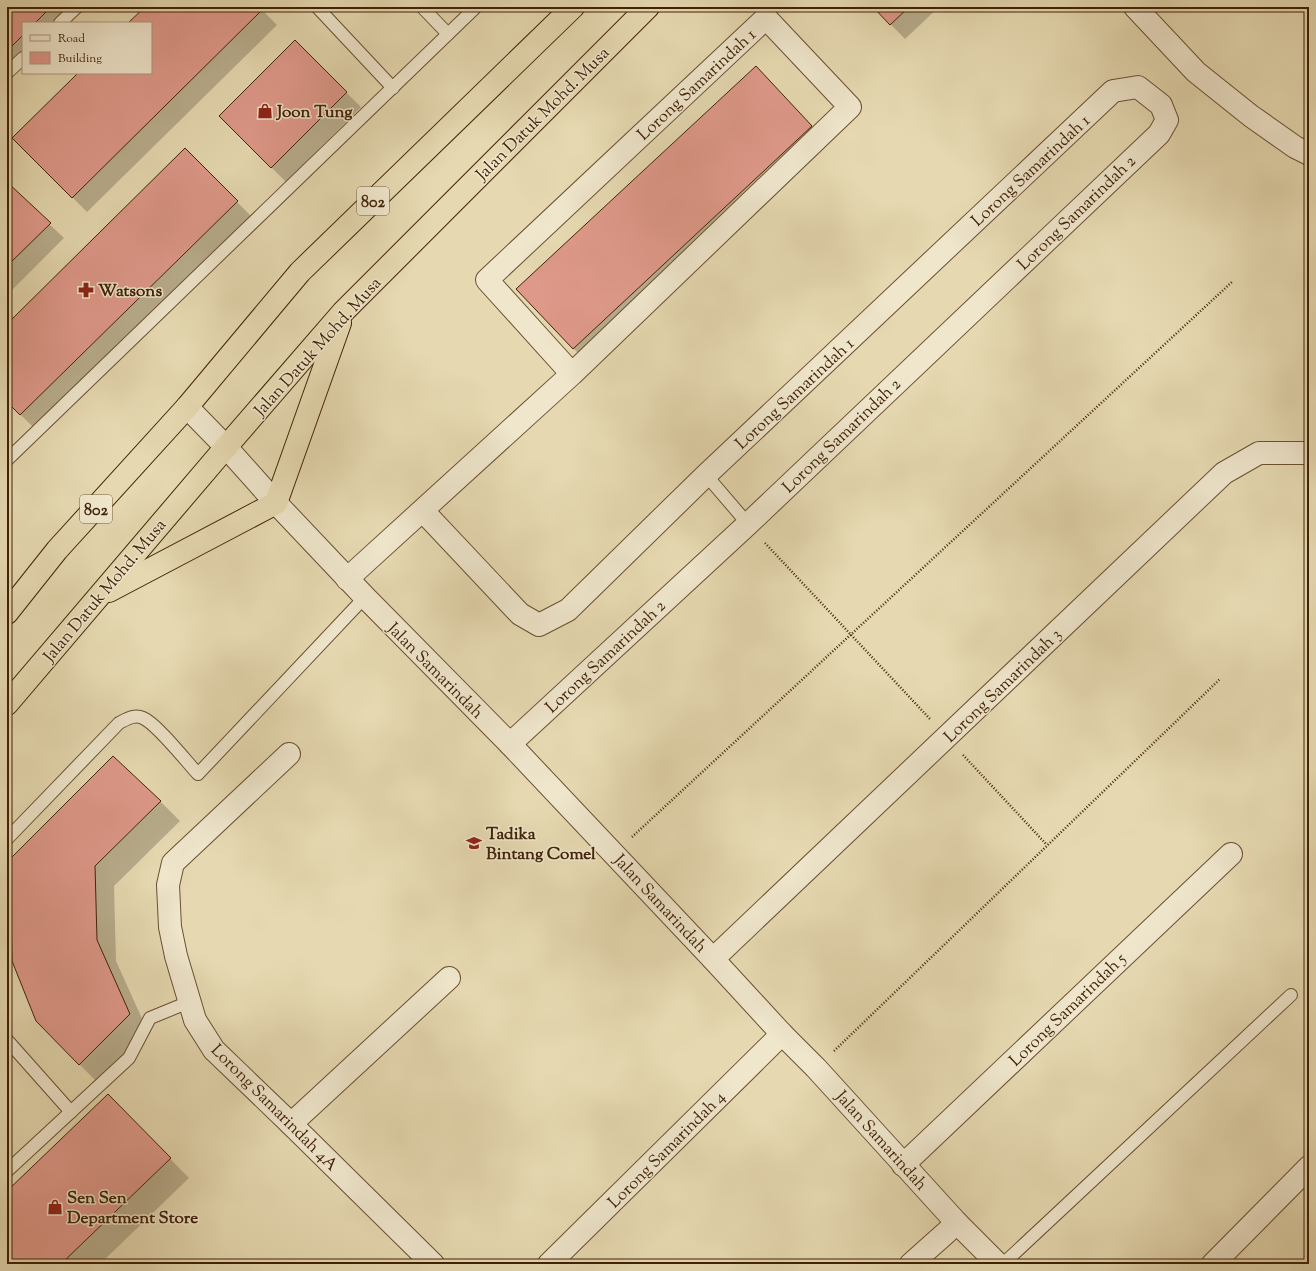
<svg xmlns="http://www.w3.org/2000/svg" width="1316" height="1271" font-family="'Sorts Mill Goudy',serif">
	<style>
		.shadow { fill: #0003 }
		.building { fill: #df998a; stroke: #402207 }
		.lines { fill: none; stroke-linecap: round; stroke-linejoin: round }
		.service-casing { stroke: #6a5032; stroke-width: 14 }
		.minor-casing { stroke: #6a5032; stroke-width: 24 }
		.trunk-casing { stroke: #402207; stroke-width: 24 }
		.path { stroke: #402207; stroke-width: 2.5; stroke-dasharray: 1 2; stroke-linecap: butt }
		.service { stroke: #efe6cc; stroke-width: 12 }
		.minor { stroke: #efe6cc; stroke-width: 22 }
		.trunk { stroke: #e6d9b1; stroke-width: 22 }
		.labels { text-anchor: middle; stroke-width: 3; stroke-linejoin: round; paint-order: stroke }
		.shield { fill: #efe6cc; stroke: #745d42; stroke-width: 1 }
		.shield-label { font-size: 16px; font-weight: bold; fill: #402207 }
		.street-label { font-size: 17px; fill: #402207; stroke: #efe6cc }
		.poi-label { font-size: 17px; font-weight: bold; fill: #402207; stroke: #efe6cc; text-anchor: start }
	</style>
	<rect width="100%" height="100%" fill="#e6d9b1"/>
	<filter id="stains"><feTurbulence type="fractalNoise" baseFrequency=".005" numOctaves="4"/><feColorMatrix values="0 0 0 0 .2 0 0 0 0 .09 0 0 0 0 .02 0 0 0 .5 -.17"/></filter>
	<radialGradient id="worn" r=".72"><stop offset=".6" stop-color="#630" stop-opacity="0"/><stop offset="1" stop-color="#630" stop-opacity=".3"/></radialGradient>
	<!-- shadow -->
	<g class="shadow">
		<polygon points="7,7 81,7 65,23 23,23 23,64 7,80"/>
		<polygon points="146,7 259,7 277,25 87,212 13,138 79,73 151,73 151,23 130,23"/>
		<polygon points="874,7 939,7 905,39"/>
		<polygon points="295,42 361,107 286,182 220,116"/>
		<polygon points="770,82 826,141 588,363 573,348"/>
		<polygon points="185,150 256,221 40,434 7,401 7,326"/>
		<polygon points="7,184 64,238 7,295"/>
		<polygon points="160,801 180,821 114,886 116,961 149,1034 99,1084 79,1064 11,860"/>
		<polygon points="127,1115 189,1178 100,1264 7,1264 7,1192"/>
	</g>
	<!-- building -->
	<g class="building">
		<polygon points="7,7 51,7 35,23 23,23 23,35 7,51"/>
		<polygon points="145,7 261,7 263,9 72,198 12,138 78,73 151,73 151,23 128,23"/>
		<polygon points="873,7 909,7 890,25"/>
		<polygon points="295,40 347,92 271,168 219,116"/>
		<polygon points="756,66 812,126 573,349 516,289"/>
		<polygon points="185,148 238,201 20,415 7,402 7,324"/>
		<polygon points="7,182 51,223 7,266"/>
		<polygon points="113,756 161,801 95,866 97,940 130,1014 79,1065 36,1021 12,961 10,859"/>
		<polygon points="108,1094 171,1158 61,1264 7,1264 7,1191"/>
	</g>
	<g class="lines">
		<defs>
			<g id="service">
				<polyline points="317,7 393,88"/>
				<polyline points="422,7 448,34"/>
				<polyline points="60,23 77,7"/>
				<polyline points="7,73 23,58"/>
				<polyline points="7,460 476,7"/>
				<polyline points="706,475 748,524"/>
				<path d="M7 839 119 723C127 719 134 714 143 718 157 724 186 761 198 774L365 597"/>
				<polyline points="7,1040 71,1112"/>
				<polyline points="7,1171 129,1058 150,1018 189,1002"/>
				<polyline points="1003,1264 1291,995"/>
			</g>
			<g id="minor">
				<polyline points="1135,7 1196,72 1251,116 1295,147 1309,154"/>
				<polyline points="187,407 226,447 276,503 365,597 510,744 713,959 782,1034 816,1068 957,1223 998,1264"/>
				<polyline points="423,511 520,614 539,625 568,610 706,475 1113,91 1138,87 1161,105 1167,120 1159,134 748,524 510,744"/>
				<polyline points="347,579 572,374 850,107 766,18 487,280 572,374"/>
				<polyline points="289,754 173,863 168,885 170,927 176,956 195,1020 214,1050 291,1124 433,1264"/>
				<polyline points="713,959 1224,473 1259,453 1309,453"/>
				<polyline points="291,1124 449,978"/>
				<polyline points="903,1165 1231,854"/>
				<polyline points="549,1264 782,1034"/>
				<polyline points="911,1264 957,1223"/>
				<polyline points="1213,1264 1309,1167"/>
			</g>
			<g id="trunk">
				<polyline points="109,591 276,503 340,323"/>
				<polyline points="7,613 57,550 187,407 300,272 573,7"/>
				<polyline points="7,704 226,447 343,312 648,7"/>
			</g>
		</defs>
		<!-- service casing -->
		<use href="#service" class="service-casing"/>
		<!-- minor casing -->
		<use href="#minor" class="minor-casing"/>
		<!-- trunk casing -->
		<use href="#trunk" class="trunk-casing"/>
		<!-- path -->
		<g class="path">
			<polyline points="765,543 930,719"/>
			<polyline points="963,755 1047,845"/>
			<polyline points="632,837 1233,281"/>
			<polyline points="834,1051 1220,679"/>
		</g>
		<!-- service -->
		<use href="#service" class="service"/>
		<!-- minor -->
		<use href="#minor" class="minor"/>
		<!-- trunk -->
		<use href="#trunk" class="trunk"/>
	</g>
	<!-- icons -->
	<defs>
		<symbol id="shop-bare" viewBox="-9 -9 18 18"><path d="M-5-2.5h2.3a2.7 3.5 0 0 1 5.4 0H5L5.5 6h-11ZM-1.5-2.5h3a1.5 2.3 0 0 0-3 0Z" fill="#8f2418" stroke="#efe6cc" stroke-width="2.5" paint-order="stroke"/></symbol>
		<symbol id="pharmacy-bare" viewBox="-9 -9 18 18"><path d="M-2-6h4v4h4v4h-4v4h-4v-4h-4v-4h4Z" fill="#8f2418" stroke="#efe6cc" stroke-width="2.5" paint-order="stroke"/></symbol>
		<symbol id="school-bare" viewBox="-9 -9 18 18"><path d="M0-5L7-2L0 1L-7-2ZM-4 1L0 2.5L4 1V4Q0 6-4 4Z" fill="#8f2418" stroke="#efe6cc" stroke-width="2.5" paint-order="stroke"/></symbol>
	</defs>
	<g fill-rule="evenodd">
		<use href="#shop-bare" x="254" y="100" width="22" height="22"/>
		<use href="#pharmacy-bare" x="75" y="279" width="22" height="22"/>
		<use href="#school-bare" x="463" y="832" width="22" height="22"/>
		<use href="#shop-bare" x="44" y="1196" width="22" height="22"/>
	</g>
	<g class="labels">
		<!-- shield labels -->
		<g class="shield">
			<rect x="357" y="187" width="32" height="28" rx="3"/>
			<rect x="80" y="495" width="32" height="28" rx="3"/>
		</g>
		<g class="shield-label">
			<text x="373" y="207">802</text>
			<text x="96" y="515">802</text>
		</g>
		<!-- street labels -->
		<g class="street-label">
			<text transform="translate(696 84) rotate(-43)" y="6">Lorong Samarindah 1</text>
			<text transform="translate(542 113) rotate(-45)" y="6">Jalan Datuk Mohd. Musa</text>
			<text transform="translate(1030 170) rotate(-43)" y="6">Lorong Samarindah 1</text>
			<text transform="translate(1076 212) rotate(-44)" y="6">Lorong Samarindah 2</text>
			<text transform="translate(317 346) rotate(-48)" y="6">Jalan Datuk Mohd. Musa</text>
			<text transform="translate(794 393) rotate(-43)" y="6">Lorong Samarindah 1</text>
			<text transform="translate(841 435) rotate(-44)" y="6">Lorong Samarindah 2</text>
			<text transform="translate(104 590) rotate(-50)" y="6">Jalan Datuk Mohd. Musa</text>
			<text transform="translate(605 656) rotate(-43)" y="6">Lorong Samarindah 2</text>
			<text transform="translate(436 670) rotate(45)" y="6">Jalan Samarindah</text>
			<text transform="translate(1002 685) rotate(-44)" y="6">Lorong Samarindah 3</text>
			<text transform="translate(661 903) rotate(47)" y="6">Jalan Samarindah</text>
			<text transform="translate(1067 1009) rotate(-44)" y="6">Lorong Samarindah 5</text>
			<text transform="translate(275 1107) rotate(45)" y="6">Lorong Samarindah 4A</text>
			<text transform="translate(882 1140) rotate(48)" y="6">Jalan Samarindah</text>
			<text transform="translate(666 1149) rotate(-45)" y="6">Lorong Samarindah 4</text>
		</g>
		<!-- poi labels -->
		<g class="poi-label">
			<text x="277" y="117">Joon Tung</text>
			<text x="98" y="296">Watsons</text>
			<text x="486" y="839">Tadika<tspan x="486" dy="20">Bintang Comel</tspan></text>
			<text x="67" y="1203">Sen Sen<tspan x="67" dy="20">Department Store</tspan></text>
		</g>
	</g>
	<!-- margin -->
	<rect width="1316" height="1271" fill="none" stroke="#e6d9b1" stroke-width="24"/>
	<rect x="8" y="8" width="1300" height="1255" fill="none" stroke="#402207" stroke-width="2"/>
	<rect x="12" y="12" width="1292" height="1247" fill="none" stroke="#402207"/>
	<!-- legend -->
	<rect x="22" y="22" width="130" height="52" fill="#efe6cc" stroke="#a9987d"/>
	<rect x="30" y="35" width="20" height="6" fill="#efe6cc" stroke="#a9987d"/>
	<text x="58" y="42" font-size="12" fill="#402207">Road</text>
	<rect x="30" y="52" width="20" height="12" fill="#df998a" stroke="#a9987d"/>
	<text x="58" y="62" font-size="12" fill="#402207">Building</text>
	<rect width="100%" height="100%" filter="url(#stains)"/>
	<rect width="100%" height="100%" fill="url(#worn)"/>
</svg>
